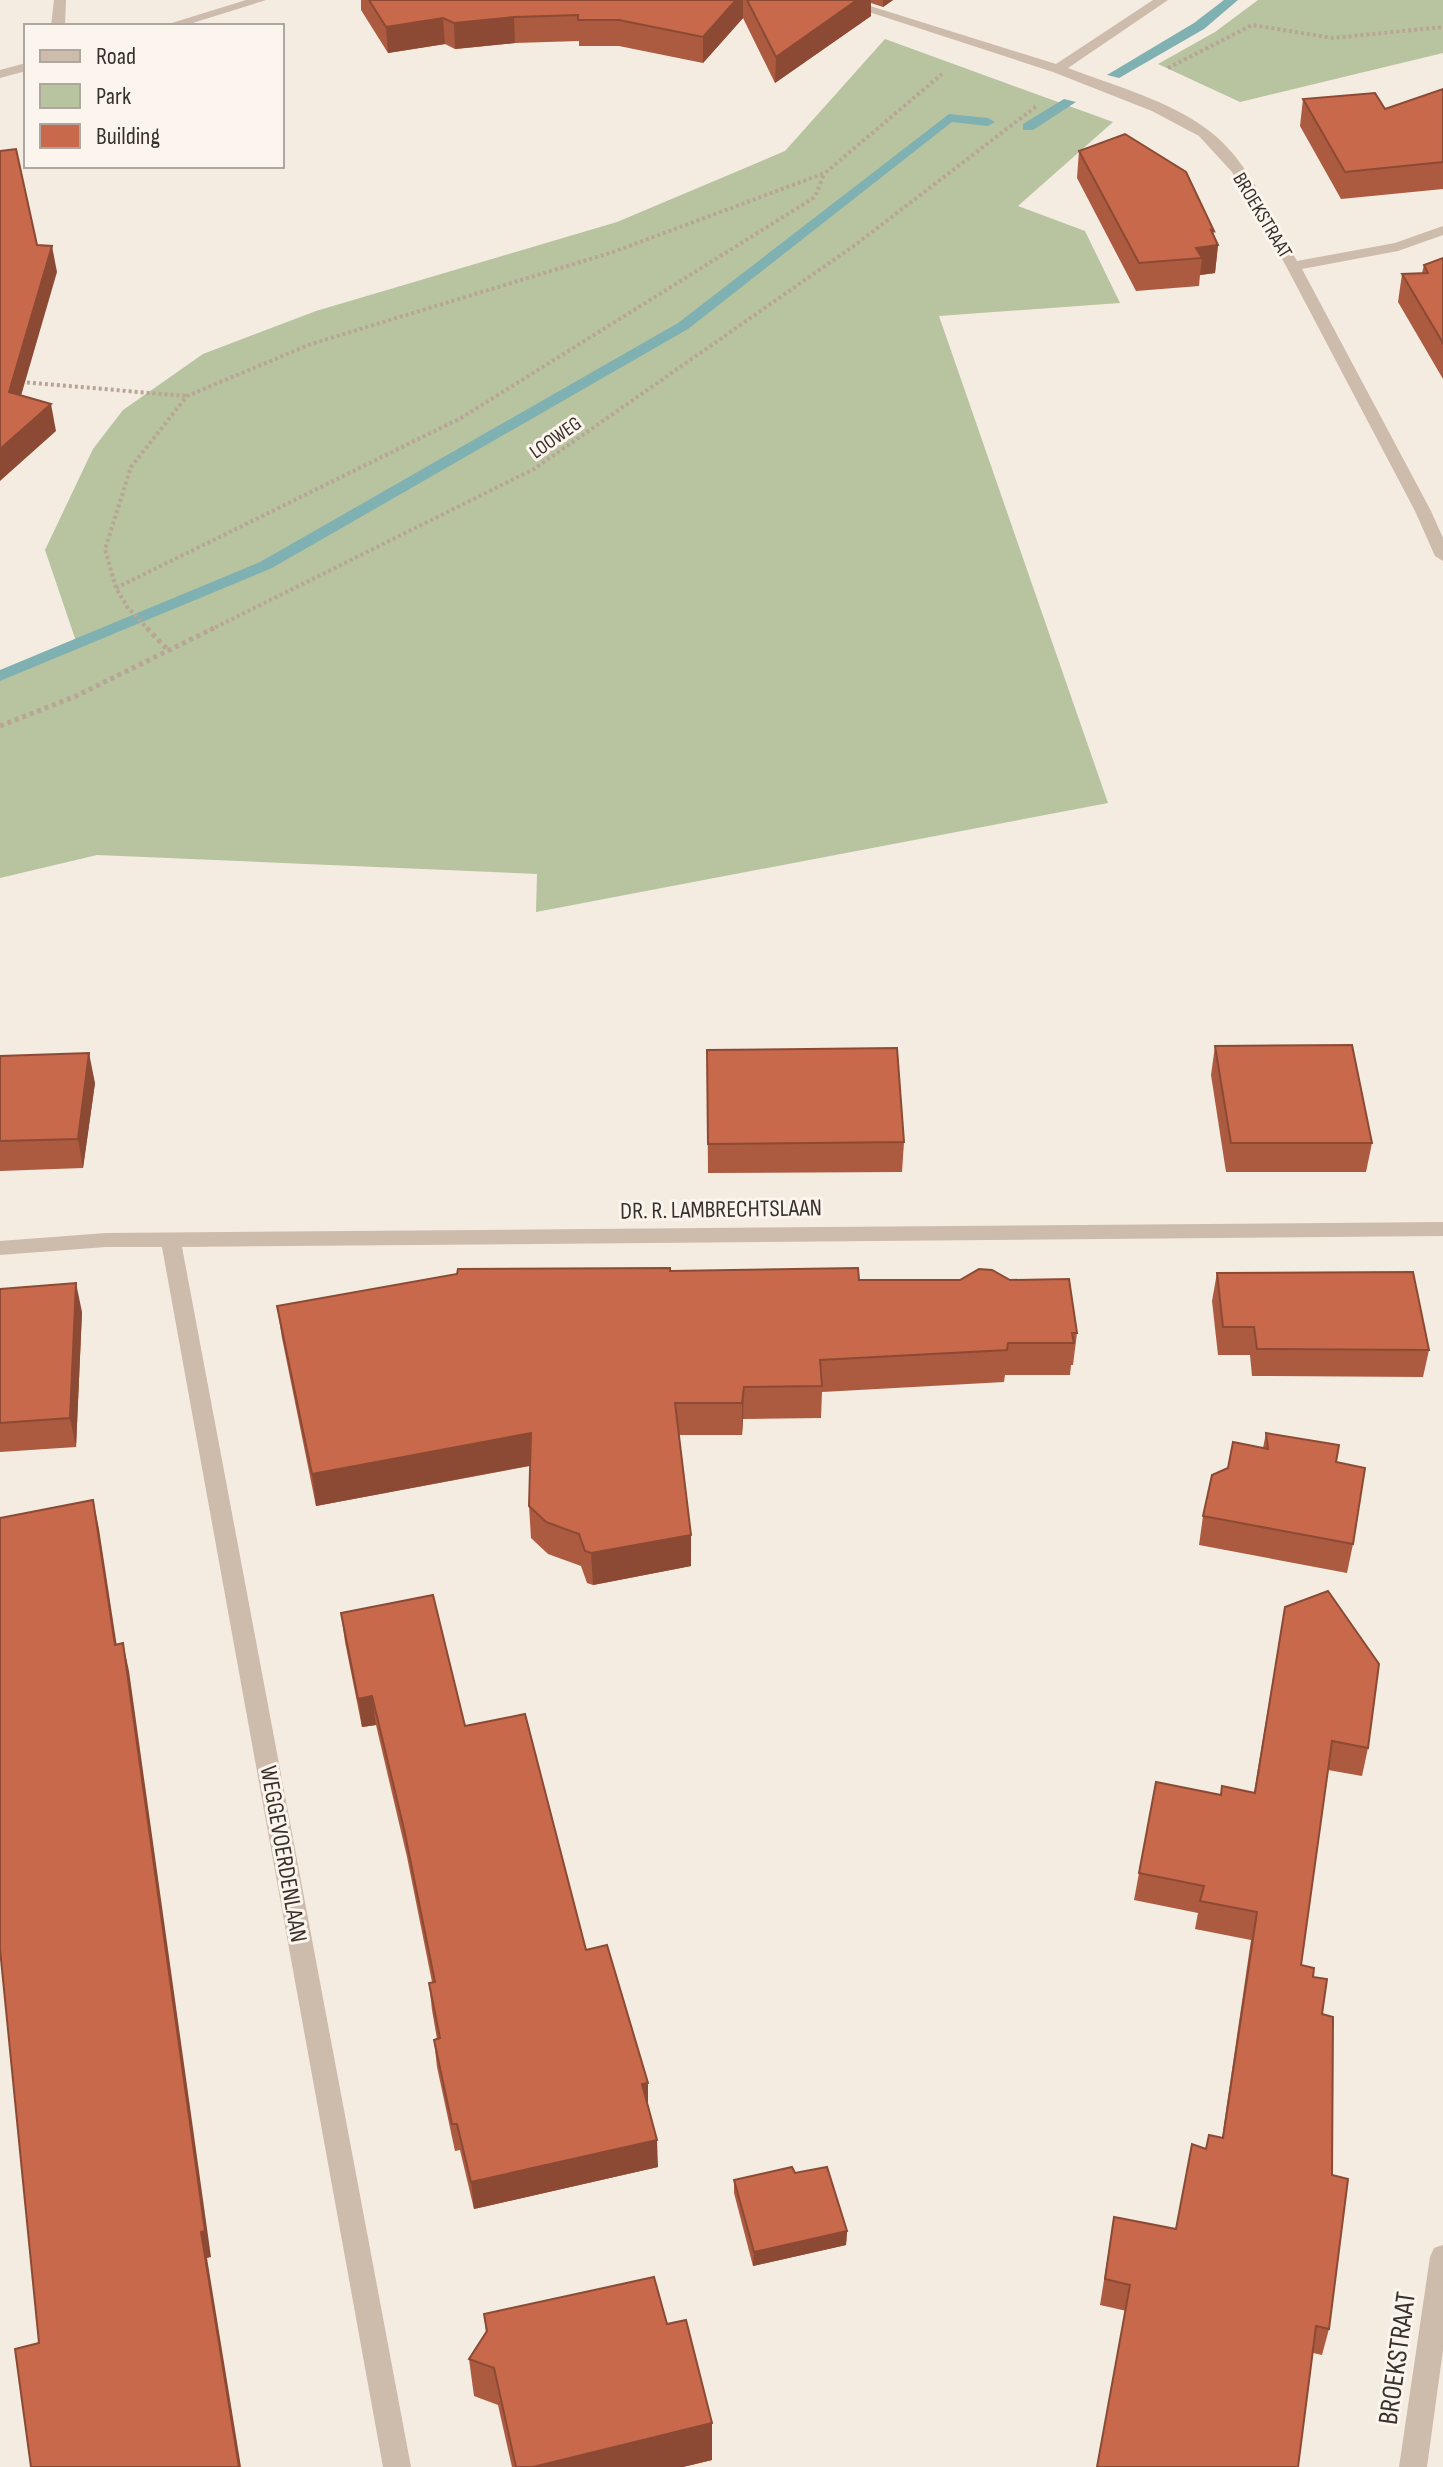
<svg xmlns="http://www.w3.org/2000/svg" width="1443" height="2467" font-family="'Sofia Sans Condensed',sans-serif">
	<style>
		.green { fill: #b8c4a0 }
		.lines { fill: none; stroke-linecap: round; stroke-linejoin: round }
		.stream { fill: #7fb0b2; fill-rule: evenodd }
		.path-far1 { stroke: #b9a596; stroke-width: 4; stroke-dasharray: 3 3; stroke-linecap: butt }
		.path { stroke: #b9a596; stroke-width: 5; stroke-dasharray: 4 4; stroke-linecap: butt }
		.minor { fill: #cdbbac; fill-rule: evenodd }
		.wall { fill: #ac5a40 }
		.shaded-wall { fill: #8c4a34 }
		.building { fill: #c8694b; stroke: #8c4a34; stroke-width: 2 }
		.labels { text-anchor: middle; stroke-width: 6; stroke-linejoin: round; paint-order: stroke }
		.far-street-label { font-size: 20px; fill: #3b302b; stroke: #fbf5ee }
		.street-label { font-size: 24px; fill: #3b302b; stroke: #fbf5ee }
		.near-street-label { font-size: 28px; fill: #3b302b; stroke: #fbf5ee }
	</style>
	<rect width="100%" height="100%" fill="#f4ebe1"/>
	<!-- green -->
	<g class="green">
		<polygon points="1258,0 1443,0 1443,53 1240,102 1158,64 1215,32"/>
		<polygon points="885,39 1113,122 1018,206 1085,231 1120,303 939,316 1108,803 536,912 537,874 97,855 0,878 0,676 78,647 45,550 93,449 123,410 203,354 316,311 617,222 785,151"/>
	</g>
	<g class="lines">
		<!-- stream -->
		<g class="stream">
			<polygon points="1224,0 1238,0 1204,29 1119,78 1107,75 1194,23"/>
			<polygon points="1064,99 1076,102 1033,130 1023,130 1023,124"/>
			<polygon points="949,114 988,118 995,122 988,126 952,122 688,329 272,568 0,681 0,670 260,562 678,323"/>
		</g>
		<!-- path-far1 -->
		<g class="path-far1">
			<polyline points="1168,68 1252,25 1333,38 1443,27"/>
			<polyline points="21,382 186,396"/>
			<polyline points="116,588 461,418 815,197 824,174"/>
			<polyline points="149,630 128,608 116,588 105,549 131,467 187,396 311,344 613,252 825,173 942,74"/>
			<polyline points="210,630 534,469 855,245 1038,105"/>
		</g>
		<!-- path -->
		<g class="path">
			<polyline points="147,628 168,650"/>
			<polyline points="0,726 76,696 214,628"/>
		</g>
		<!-- minor -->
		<g class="minor">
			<polygon points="54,0 66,0 65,26 51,26"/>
			<polygon points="246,0 266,0 183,26 162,26"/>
			<path d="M832 0H851L1056 64 1153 0H1168L1068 68C1114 86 1169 100 1208 130 1249 160 1272 218 1297 261L1395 243 1443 226V235L1398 251 1302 269 1431 511 1443 538V561L1435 556 1415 511 1286 266 1232 172 1199 136 1152 111 1053 72Z"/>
			<polygon points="26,63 26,71 0,78 0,70"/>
			<polygon points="1443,1222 1443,1236 182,1247 411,2467 383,2467 162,1247 106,1247 0,1255 0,1241 106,1233"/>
			<polygon points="1443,2245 1443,2350 1427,2467 1399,2467 1430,2257 1434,2248"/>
		</g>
	</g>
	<!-- wall -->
	<g class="wall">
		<polygon points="361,0 893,0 883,7 871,3 871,16 775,83 743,18 703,63 619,46 579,46 579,41 515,43 455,49 445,44 388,53 361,10"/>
		<polygon points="1443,89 1443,189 1341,199 1300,126 1303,99 1385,109"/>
		<polygon points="1079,151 1214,231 1213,236 1218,245 1215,273 1200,275 1199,286 1136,291 1077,178"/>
		<polygon points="1443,258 1443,379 1398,302 1402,274 1422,273 1424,265"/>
		<polygon points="1215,1046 1372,1143 1366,1172 1226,1172 1211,1075"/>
		<polygon points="707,1050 904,1142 902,1172 708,1173"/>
		<polygon points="0,1056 95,1083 83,1168 0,1171"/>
		<polygon points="670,1271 859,1280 1077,1333 1073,1365 1071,1365 1070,1375 1005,1375 1004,1382 822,1392 821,1418 743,1419 742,1435 679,1435 691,1535 691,1566 593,1585 587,1583 581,1566 548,1554 531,1538 529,1506 530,1466 316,1506 282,1338 277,1306"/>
		<polygon points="1217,1273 1429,1350 1423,1377 1252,1376 1250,1355 1218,1355 1212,1301"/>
		<polygon points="0,1289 82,1312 76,1447 0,1452"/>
		<polygon points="1266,1433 1336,1462 1353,1544 1347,1573 1199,1545 1203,1516 1228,1468 1263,1448"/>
		<polygon points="1285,1607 1368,1748 1362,1776 1328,1770 1301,1965 1313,1977 1322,2014 1329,2329 1322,2355 1100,2305 1114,2217 1176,2229 1206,2149 1222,2138 1251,1940 1195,1929 1198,1913 1134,1900 1139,1873 1220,1795 1254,1792"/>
		<polygon points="341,1613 465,1726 586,1950 648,2107 658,2167 474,2209 460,2150 455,2151 437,2067 434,2040 437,2039 432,2010 429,1983 432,1982 407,1857 376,1725 362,1727 345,1642"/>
		<polygon points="795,2173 847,2231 846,2245 753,2266 734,2193 734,2180"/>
		<polygon points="484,2314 667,2324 712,2460 683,2467 512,2467 498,2405 474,2396 469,2359 486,2333"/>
	</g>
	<!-- shaded-wall -->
	<g class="shaded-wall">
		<polygon points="736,0 743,0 743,18 703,63 703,37"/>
		<polygon points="857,0 871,0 871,16 775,83 776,57"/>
		<polygon points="883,0 893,0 883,7"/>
		<polygon points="514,17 515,43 455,49 454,23"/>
		<polygon points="443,18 445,44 388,53 386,27"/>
		<polygon points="1218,245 1215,273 1200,275 1202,258 1196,248"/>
		<polygon points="52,246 57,272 14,420 9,392"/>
		<polygon points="51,404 56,431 0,481 0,449"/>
		<polygon points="89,1053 95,1083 83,1168 78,1139"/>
		<polygon points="76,1283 82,1312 76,1447 70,1418"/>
		<polygon points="744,1387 743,1419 742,1435 742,1403"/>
		<polygon points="531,1433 533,1465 316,1506 312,1474"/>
		<polygon points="93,1500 99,1529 121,1673 115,1645"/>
		<polygon points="691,1535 691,1566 593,1585 591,1553"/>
		<polygon points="123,1643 129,1671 211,2257 207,2258 241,2467 239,2467 201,2232"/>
		<polygon points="372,1696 376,1725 362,1727 358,1699"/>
		<polygon points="648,2083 648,2110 642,2084"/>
		<polygon points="657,2140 658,2167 474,2209 471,2182"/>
		<polygon points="847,2231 846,2245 753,2266 754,2252"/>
		<polygon points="712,2423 712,2460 683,2467 533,2467"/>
	</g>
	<!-- building -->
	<g class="building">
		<polygon points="369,0 736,0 703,37 619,20 578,20 578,15 514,17 454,23 443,18 386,27"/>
		<polygon points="747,0 857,0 776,57"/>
		<polygon points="1443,89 1443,162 1345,172 1303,99 1375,93 1385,109"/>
		<polygon points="1125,134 1186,172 1214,231 1211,230 1218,245 1196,248 1202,258 1139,263 1079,151"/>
		<polygon points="16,149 37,245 52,246 9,392 51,404 0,449 0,151"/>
		<polygon points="1443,258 1443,343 1402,274 1428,273 1424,265"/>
		<polygon points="1352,1045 1372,1143 1231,1143 1215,1046"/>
		<polygon points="897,1048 904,1142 708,1144 707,1050"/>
		<polygon points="89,1053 78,1139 0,1141 0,1056"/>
		<polygon points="670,1268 670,1271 858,1268 859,1280 960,1280 979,1269 992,1270 1010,1280 1069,1279 1077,1333 1072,1333 1074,1343 1008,1343 1007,1350 820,1360 822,1386 744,1387 742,1403 675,1403 691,1535 591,1553 585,1551 579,1534 546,1522 529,1506 531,1433 312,1474 277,1306 457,1274 458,1269"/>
		<polygon points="1413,1272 1429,1350 1257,1349 1254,1327 1223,1327 1217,1273"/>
		<polygon points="76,1283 70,1418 0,1423 0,1289"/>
		<polygon points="1266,1433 1339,1445 1336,1462 1365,1468 1353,1544 1203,1516 1212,1475 1228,1468 1233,1442 1268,1449"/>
		<polygon points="93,1500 115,1645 123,1643 205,2231 201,2232 239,2467 31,2467 15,2349 39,2343 0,1949 0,1518"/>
		<polygon points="1328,1591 1379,1664 1368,1748 1332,1741 1301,1965 1314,1968 1313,1977 1327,1979 1322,2014 1333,2017 1332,2175 1348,2179 1329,2329 1316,2326 1298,2467 1097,2467 1130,2285 1105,2279 1114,2217 1176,2229 1192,2144 1206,2149 1209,2135 1223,2138 1257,1912 1200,1901 1204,1886 1139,1873 1156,1782 1221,1795 1222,1786 1255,1793 1285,1607"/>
		<polygon points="433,1595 465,1726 525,1714 586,1950 607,1945 648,2083 642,2084 657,2140 471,2182 457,2124 452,2124 434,2040 440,2038 429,1983 435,1982 404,1829 372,1696 358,1699 341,1613"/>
		<polygon points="792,2167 795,2173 827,2167 847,2231 754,2252 734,2180"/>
		<polygon points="654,2277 667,2324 686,2320 712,2423 533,2467 516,2467 494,2368 469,2359 487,2331 484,2314"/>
	</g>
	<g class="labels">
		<!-- far-street labels -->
		<g class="far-street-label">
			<text transform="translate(1263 215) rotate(59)" y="7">BROEKSTRAAT</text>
			<text transform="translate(555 437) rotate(-35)" y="7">LOOWEG</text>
		</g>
		<!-- street labels -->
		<g class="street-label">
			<text transform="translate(721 1209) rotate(-1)" y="8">DR. R. LAMBRECHTSLAAN</text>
			<text transform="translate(284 1854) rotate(80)" y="8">WEGGEVOERDENLAAN</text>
		</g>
		<!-- near-street labels -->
		<g class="near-street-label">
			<text transform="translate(1396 2358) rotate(-82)" y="10">BROEKSTRAAT</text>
		</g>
	</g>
	<!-- legend -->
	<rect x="24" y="24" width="260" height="144" fill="#fbf5ee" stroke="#aea6a0" stroke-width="2"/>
	<rect x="40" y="50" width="40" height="12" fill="#cdbbac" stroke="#aea6a0" stroke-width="2"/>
	<text x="96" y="64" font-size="24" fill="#3b302b">Road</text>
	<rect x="40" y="84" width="40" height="24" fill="#b8c4a0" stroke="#aea6a0" stroke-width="2"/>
	<text x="96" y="104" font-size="24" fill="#3b302b">Park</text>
	<rect x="40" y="124" width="40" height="24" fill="#c8694b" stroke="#aea6a0" stroke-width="2"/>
	<text x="96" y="144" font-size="24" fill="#3b302b">Building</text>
</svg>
